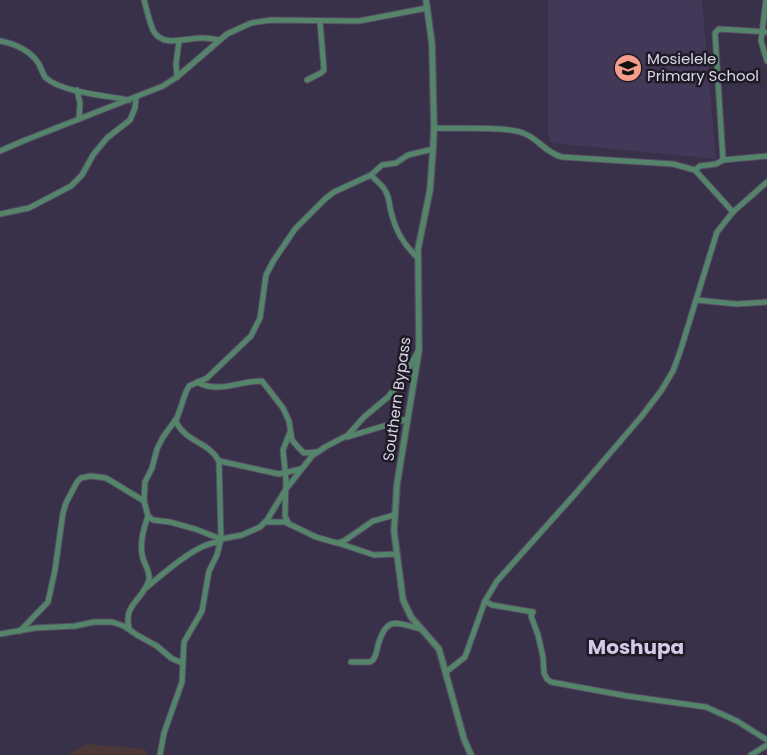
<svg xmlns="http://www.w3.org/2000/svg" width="767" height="755" font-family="Poppins,sans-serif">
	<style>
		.commercial { fill: #4c3739 }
		.built { fill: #433857 }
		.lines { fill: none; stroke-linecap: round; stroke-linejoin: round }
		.minor-casing { stroke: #564e65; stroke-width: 7 }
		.tertiary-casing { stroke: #564e65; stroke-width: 8 }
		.minor { stroke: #54856a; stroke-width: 5 }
		.tertiary { stroke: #54856a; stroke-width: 5.5 }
		.labels { text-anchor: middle; stroke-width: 5; stroke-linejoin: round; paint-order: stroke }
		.poi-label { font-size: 15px; fill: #dcd7e7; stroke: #1e1b26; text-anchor: start }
		.street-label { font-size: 15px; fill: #dcd7e7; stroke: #1e1b26 }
		.district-label { font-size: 20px; font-weight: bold; fill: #d3cae9; stroke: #1e1b26 }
	</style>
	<rect width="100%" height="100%" fill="#393049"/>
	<!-- commercial -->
	<polygon class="commercial" points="87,744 145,749 147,755 67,755"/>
	<!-- built -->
	<polygon class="built" points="548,0 702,0 716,159 551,143 548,135"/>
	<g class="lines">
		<defs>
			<g id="minor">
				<path d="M144 0C147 10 149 21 153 30 162 49 188 37 204 38 209 38 214 39 219 40"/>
				<polyline points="766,0 761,41 767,61"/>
				<path d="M0 41C16 44 30 50 39 64 41 68 43 75 46 78 61 92 108 96 129 100"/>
				<polyline points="177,77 176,64 179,41"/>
				<polyline points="307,80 321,73 324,70 320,22"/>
				<polyline points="77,90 80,103 79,119"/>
				<path d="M434 128C457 129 504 126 523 133 538 138 544 152 562 157L673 164 695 170 733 212"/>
				<polyline points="0,151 23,141 163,86 177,77 227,34 251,23 271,20 359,21 427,8"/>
				<polyline points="723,160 715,33 719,29 767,32"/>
				<polyline points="695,170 700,166 716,164 723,160 767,156"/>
				<path d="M371 175C376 181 383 185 386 192 390 199 389 207 392 215 396 232 405 246 418 258"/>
				<polyline points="0,214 29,208 71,186 82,175 93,155 107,138 130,120 135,108 136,97"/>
				<polyline points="696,300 737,304 767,302"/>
				<polyline points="418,351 405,376 388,397 364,417 348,435 325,447 312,456 286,489 267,520 260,527 242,535 221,539 195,529 170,522 153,520 148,516 144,501 145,482 152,468 157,449 163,437 177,418 186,392 189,386 207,378 251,336 260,318 266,275 274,260 295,229 325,199 334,192 371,175 382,165 396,163 408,155 433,149"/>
				<path d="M197 382C218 394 239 381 262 381L283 408 289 421 292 440 298 447 304 453 316 452"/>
				<polyline points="347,437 407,419"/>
				<polyline points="219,461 279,474 301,469"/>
				<polyline points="265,522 285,522 316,537 337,543 344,541 373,521 394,515"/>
				<polyline points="289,524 285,516 286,480 283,450 290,432"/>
				<polyline points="338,543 374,555 396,554"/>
				<path d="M147 587C164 573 198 542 220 542"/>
				<polyline points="485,601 492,605 533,612 531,616 538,635 543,657 544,673 547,679 551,682 627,696 706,707 737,721 767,740"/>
				<path d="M129 628C123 604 144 599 149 580 151 572 143 563 142 554 140 541 144 528 148 516"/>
				<polyline points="20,631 48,602 55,570 63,513 66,503 77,482 81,478 91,476 106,478 144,501"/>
				<polyline points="0,634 35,628 75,626 94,622 112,622 124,626 137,635 157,646 171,658 182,663"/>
				<path d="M351 662H370L373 660C376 656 377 651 378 645 387 615 396 623 421 629"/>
				<polyline points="446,672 465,657 485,601 497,581 576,493 641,417 661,391 673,371 680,352 717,232 733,212 767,182"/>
				<path d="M160 755 164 733 182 682 184 642 202 611 209 571 217 555 221 539 219 461C208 441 186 443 175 420"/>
				<polyline points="751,755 767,745"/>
			</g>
			<polyline id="tertiary" points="426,0 432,44 434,128 433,149 430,190 418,249 419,350 397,484 394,531 403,600 411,617 439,649 464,739 471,755"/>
		</defs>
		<!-- minor casing -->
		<use href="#minor" class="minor-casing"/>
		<!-- tertiary casing -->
		<use href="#tertiary" class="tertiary-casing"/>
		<!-- minor -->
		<use href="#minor" class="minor"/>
		<!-- tertiary -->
		<use href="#tertiary" class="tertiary"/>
	</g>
	<!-- icons -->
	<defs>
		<symbol id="school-disc" viewBox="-11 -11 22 22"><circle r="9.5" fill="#f49d8d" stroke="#1e1b26"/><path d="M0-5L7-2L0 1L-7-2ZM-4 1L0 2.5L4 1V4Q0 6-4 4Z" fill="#111"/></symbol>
	</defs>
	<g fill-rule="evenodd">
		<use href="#school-disc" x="612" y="52" width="32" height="32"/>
	</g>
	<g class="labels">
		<!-- poi labels -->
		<g class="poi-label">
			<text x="647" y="64">Mosielele<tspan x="647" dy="17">Primary School</tspan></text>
		</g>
		<!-- street labels -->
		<g class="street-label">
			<text transform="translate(397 399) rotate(-82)" y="5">Southern Bypass</text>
		</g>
		<!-- district labels -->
		<g class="district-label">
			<text x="636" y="654">Moshupa</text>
		</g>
	</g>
</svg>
